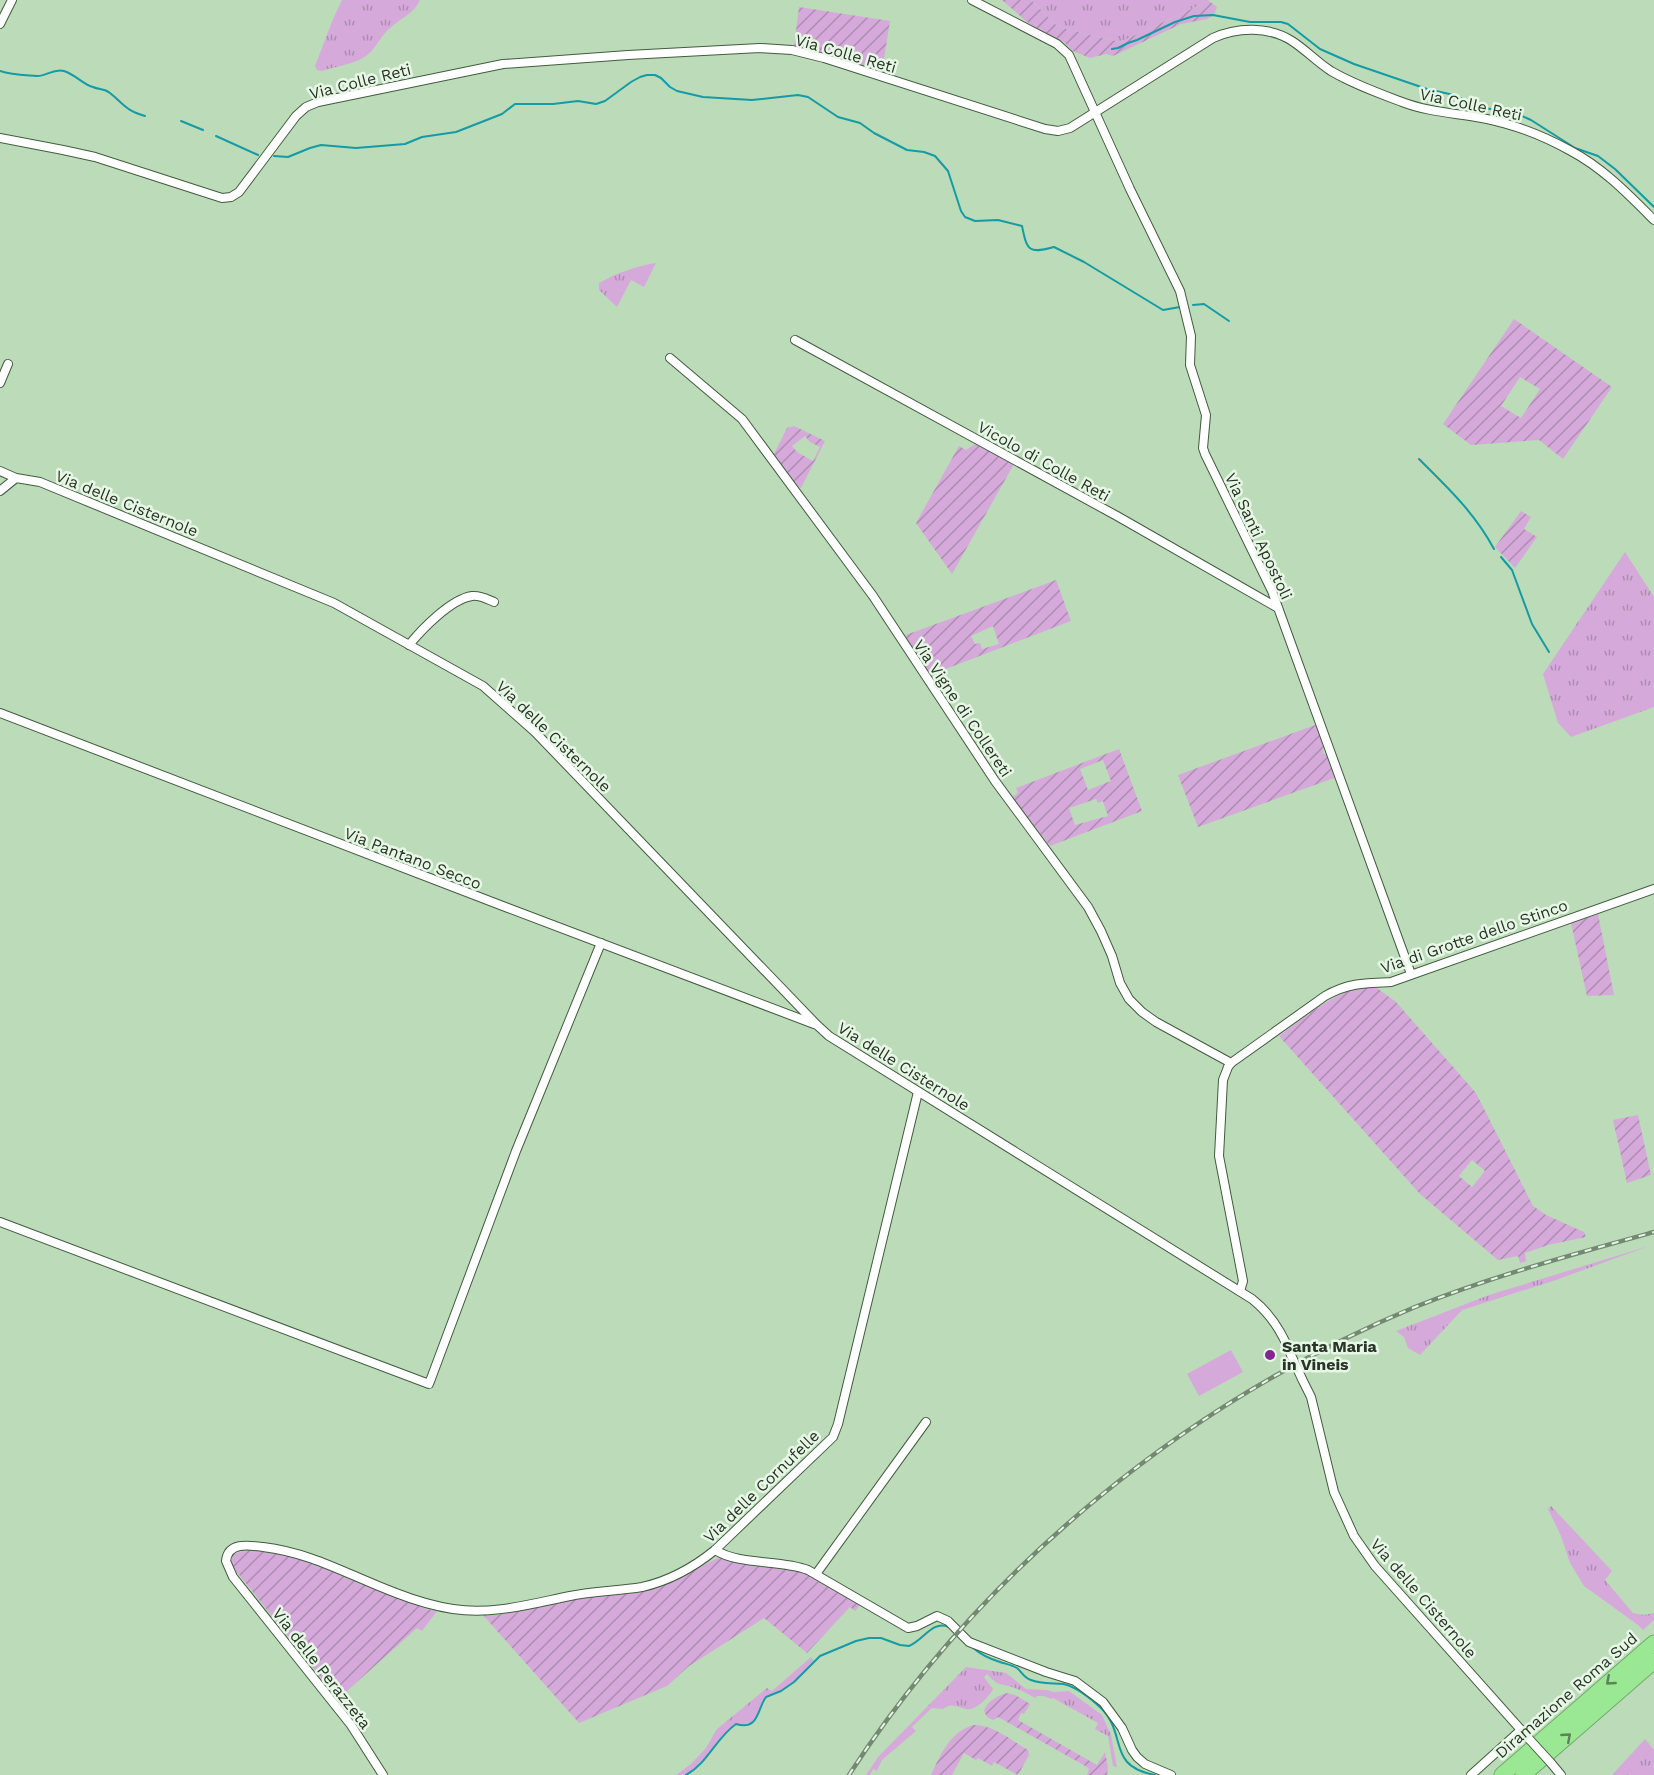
<svg xmlns="http://www.w3.org/2000/svg" width="1654" height="1775" font-family="'Work Sans',sans-serif">
	<style>
		.grass { fill: url(#grass-tufts) }
		.garden { fill: url(#garden-furrows); fill-rule: evenodd }
		.pitch { fill: #d5aadb }
		.lines { fill: none; stroke-linecap: round; stroke-linejoin: round }
		.stream { stroke: #149ba4; stroke-width: 2 }
		.street-casing { stroke: #415c3f; stroke-width: 10 }
		.highway-casing { stroke: #72a96d; stroke-width: 17 }
		.street { stroke: #fff; stroke-width: 8 }
		.highway { stroke: #9ae893; stroke-width: 15 }
		.rail-casing { stroke: #738971; stroke-width: 4.5 }
		.rail { stroke: #e7f7e6; stroke-width: 2; stroke-dasharray: 7; stroke-linecap: butt }
		.street-bridge-casing { stroke: #415c3f; stroke-width: 10; stroke-linecap: butt }
		.street-bridge { stroke: #fff; stroke-width: 8 }
		.oneway { stroke: #5b8558 }
		.poi-dot { fill: #842691; stroke: #e7f7e6; stroke-width: 2 }
		.labels { text-anchor: middle; stroke-width: 5; stroke-linejoin: round; paint-order: stroke }
		.street-label { font-size: 16px; fill: #283427; stroke: #e7f7e6 }
		.poi-label { font-size: 16px; font-weight: bold; fill: #283427; stroke: #e7f7e6; text-anchor: start }
	</style>
	<defs>
		<pattern id="grass-tufts" width="24" height="20" patternUnits="userSpaceOnUse" patternTransform="scale(1.5)"><rect width="24" height="20" fill="#d5aadb"/><path d="M3 7l-1-3M5 7V3M7 7l1-3M15 17l-1-3M17 17v-4M19 17l1-3" fill="none" stroke="#ad8bb2"/></pattern>
		<pattern id="garden-furrows" width="10" height="10" patternUnits="userSpaceOnUse" patternTransform="scale(1.5)"><rect width="10" height="10" fill="#d5aadb"/><path d="M-1 1l2-2M0 10L10 0M9 11l2-2" fill="none" stroke="#ad8bb2"/></pattern>
	</defs>
	<rect width="100%" height="100%" fill="#bcdbb9"/>
	<!-- grass -->
	<g class="grass">
		<path d="M342 0H420C414 14 399 19 389 29 378 39 374 54 359 60 348 65 334 67 322 71L317 70 315 66 333 19Z"/>
		<polygon points="1031,0 1209,0 1209,1 1120,42 1058,27"/>
		<path d="M656 263 644 287 631 280 617 307 599 290V283C617 273 636 266 656 263Z"/>
		<polygon points="1625,552 1654,597 1654,707 1571,737 1558,723 1543,674"/>
		<polygon points="1649,1246 1556,1280 1462,1310 1420,1355 1408,1348 1404,1337 1396,1331 1489,1295"/>
		<polygon points="1551,1506 1612,1571 1605,1580 1633,1613 1644,1615 1654,1613 1654,1620 1643,1630 1638,1625 1584,1586 1570,1563 1561,1536 1548,1509"/>
		<path d="M811 1657 814 1661C805 1672 794 1684 782 1691 776 1694 768 1694 764 1699 756 1709 761 1732 736 1724 719 1735 701 1772 686 1775 682 1775 679 1775 676 1775L691 1764 706 1748 717 1729 767 1688 772 1691Z"/>
		<path d="M966 1667 1006 1673 1026 1689 1046 1690 1054 1692 1069 1691 1102 1715 1111 1735 1117 1767 1113 1766 1108 1736 1095 1729 1098 1723 1053 1698 1051 1699 1044 1696H1037L1035 1698C1029 1695 1024 1691 1017 1689 1002 1682 1000 1689 987 1674L984 1677 993 1689C989 1697 976 1711 966 1709 957 1707 952 1702 943 1709L932 1708 912 1727 916 1731 882 1760 877 1771 873 1769 870 1775H866L878 1757Z"/>
		<polygon points="1645,1739 1654,1750 1654,1775 1612,1775"/>
	</g>
	<!-- garden -->
	<g class="garden">
		<polygon points="1002,0 1031,0 1058,27 1120,42 1209,1 1217,7 1214,15 1207,19 1181,24 1113,56 1106,54 1090,58 1073,51 1064,42 1034,28"/>
		<polygon points="799,7 890,21 882,72 794,46"/>
		<path d="M1514 319 1612 387 1563 459 1539 440 1471 445 1443 424ZM1520 377 1540 389 1521 418 1501 406Z"/>
		<path d="M794 426 825 441 801 488 795 485 773 456 787 428ZM805 436 810 442 820 447 813 461 797 452 792 446Z"/>
		<polygon points="975,444 1014,464 952,574 916,523 959,446 966,450"/>
		<polygon points="1521,511 1531,517 1524,529 1537,537 1515,568 1495,547"/>
		<path d="M1056 580 1071 621 930 675 903 636ZM993 626 999 644 982 649 980 643 975 644 971 636Z"/>
		<polygon points="1318,724 1326,746 1322,749 1324,754 1329,754 1337,777 1198,827 1178,775"/>
		<path d="M1119 749 1142 811 1050 846 1012 797 1018 793 1016 788ZM1103 760 1111 781 1088 790 1080 769ZM1096 799 1098 803 1103 801 1108 816 1075 825 1069 808Z"/>
		<polygon points="1598,914 1614,995 1587,996 1571,923"/>
		<path d="M1365 986 1377 988 1396 1002 1476 1093 1533 1206 1546 1215 1584 1232 1586 1237 1548 1245 1525 1253 1526 1261 1520 1263 1518 1256 1498 1260 1420 1194 1279 1036C1308 1015 1329 995 1365 986ZM1472 1160 1485 1171 1472 1187 1459 1176Z"/>
		<polygon points="1638,1115 1651,1175 1627,1183 1613,1120"/>
		<polygon points="246,1549 303,1554 367,1584 426,1609 437,1611 422,1631 417,1628 338,1699 232,1566 229,1559 232,1555"/>
		<polygon points="718,1558 732,1558 803,1569 862,1603 855,1611 850,1607 807,1653 764,1618 689,1666 667,1686 579,1723 482,1614 496,1615 521,1611 570,1598 648,1591"/>
		<path d="M1007 1693 1015 1695 1030 1704 1024 1714 1021 1713 1018 1720 1097 1765 1105 1752 1108 1767 1107 1775H1087L1089 1769 1087 1767 998 1717 993 1720 987 1717 984 1711C986 1702 998 1695 1007 1693Z"/>
		<path d="M973 1725C992 1724 1011 1740 1028 1750L1029 1755 1018 1775 994 1762 992 1766 978 1758 976 1760 964 1753 952 1775H931C941 1754 949 1733 973 1725Z"/>
	</g>
	<!-- pitch -->
	<polygon class="pitch" points="1231,1350 1243,1372 1199,1396 1187,1374"/>
	<g class="lines">
		<!-- stream -->
		<g class="stream">
			<polyline points="1112,49 1118,48 1128,43 1137,40 1175,22 1194,16 1213,15 1250,22 1281,22 1288,24 1320,49 1354,64 1427,89 1454,95 1477,106 1522,116 1531,120 1575,148 1598,156 1615,169 1654,207"/>
			<path d="M0 71C12 75 25 75 37 76 47 76 54 68 64 71 76 75 84 85 93 87 99 90 104 88 110 93 125 105 125 110 145 116"/>
			<polyline points="181,121 203,130"/>
			<polyline points="216,136 258,155"/>
			<path d="M274 156 288 157 310 148 321 145 356 148 405 144 422 137 456 132 502 114 515 104H553L578 101 596 104 605 101 631 82 640 77 647 75H655L661 78 670 87 677 91 703 97 752 100 798 95 808 97 838 117 860 123 874 133 907 150 924 152 935 156 948 171 961 211 965 217 975 221 998 220 1022 226C1027 251 1029 254 1054 247L1084 262 1163 310 1180 307"/>
			<polyline points="1193,305 1204,304 1229,321"/>
			<path d="M1419 459C1448 488 1474 512 1494 549"/>
			<polyline points="1501,557 1512,570 1532,624 1549,652"/>
			<path d="M972 1647C980 1654 990 1659 1000 1662 1006 1664 1012 1665 1017 1668 1022 1672 1024 1678 1031 1680 1040 1684 1053 1683 1063 1684 1075 1686 1092 1699 1101 1708 1128 1735 1106 1766 1155 1775"/>
			<path d="M686 1775C708 1763 716 1738 736 1724 759 1731 757 1709 766 1697L781 1691 794 1682 820 1656 856 1641 869 1638H881L900 1645 909 1646C924 1640 932 1620 949 1627"/>
		</g>
		<defs>
			<g id="street">
				<polyline points="972,0 1057,44 1069,55 1130,189 1180,291 1191,336 1190,365 1206,415 1203,448 1205,454 1272,591 1411,974"/>
				<polyline points="0,24 12,0"/>
				<path d="M0 138 63 150 95 157 222 198 231 197 239 192 296 116 306 107 318 102 503 64 628 55 760 48 792 50 824 58 1045 129 1058 131 1070 128 1213 38C1237 27 1269 26 1292 41 1306 50 1317 62 1331 71 1353 84 1378 93 1402 102 1428 112 1455 113 1482 118 1514 124 1542 135 1571 151 1603 168 1628 194 1654 220"/>
				<polyline points="795,340 1117,516 1278,608"/>
				<polyline points="670,358 742,419 873,596 995,781 1088,907 1101,931 1112,956 1120,983 1129,999 1142,1012 1156,1022 1231,1063"/>
				<polyline points="0,383 8,364"/>
				<polyline points="0,471 16,478"/>
				<path d="M0 491 16 478 40 482 334 603 483 686 535 732 817 1025 829 1036 1252 1299C1270 1313 1283 1334 1291 1355"/>
				<path d="M409 645C422 629 451 599 472 596 480 595 487 599 494 602"/>
				<polyline points="0,713 508,908 814,1024"/>
				<polyline points="0,1222 429,1384 516,1151 601,943"/>
				<path d="M1240 1291 1243 1281 1219 1156 1223 1080 1228 1067 1231 1063 1325 996C1348 983 1364 983 1391 982L1654 889"/>
				<polyline points="1302,1379 1311,1397 1334,1492 1354,1536 1375,1566 1530,1740"/>
				<path d="M715 1550C741 1566 780 1559 808 1570L908 1628 917 1626 937 1616 948 1621 969 1642 1046 1672 1075 1681 1103 1702 1122 1728 1132 1750 1137 1757 1145 1764 1171 1775"/>
				<polyline points="816,1574 926,1422"/>
				<polyline points="1551,1763 1561,1775"/>
				<path d="M383 1775 351 1725 233 1577 226 1561C228 1542 248 1545 263 1547 313 1553 350 1576 396 1593 414 1600 433 1606 453 1609 493 1615 530 1604 570 1596 594 1591 618 1591 642 1587 669 1581 694 1567 715 1550L833 1437 838 1424 918 1092"/>
				<polyline points="1471,1775 1521,1730"/>
			</g>
			<g id="highway">
				<polyline points="1502,1775 1654,1643"/>
				<polyline points="1523,1775 1654,1661"/>
			</g>
		</defs>
		<!-- street casing -->
		<use href="#street" class="street-casing"/>
		<!-- highway casing -->
		<use href="#highway" class="highway-casing"/>
		<!-- street -->
		<use href="#street" class="street"/>
		<!-- highway -->
		<use href="#highway" class="highway"/>
		<defs>
			<path id="rail" d="M849 1775C984 1567 1187 1402 1415 1307 1493 1276 1574 1254 1654 1232"/>
		</defs>
		<!-- rail casing -->
		<use href="#rail" class="rail-casing"/>
		<!-- rail -->
		<use href="#rail" class="rail"/>
		<defs>
			<g id="street-bridge">
				<polyline points="1291,1355 1302,1379"/>
				<polyline points="1530,1740 1551,1763"/>
			</g>
		</defs>
		<!-- street-bridge casing -->
		<use href="#street-bridge" class="street-bridge-casing"/>
		<!-- street-bridge -->
		<use href="#street-bridge" class="street-bridge"/>
	</g>
	<!-- one-way arrows -->
	<defs><path id="oneway-chevron" d="M-2-3.5L2.5 0L-2 3.5" fill="none" stroke-width="1.6" stroke-linecap="round" stroke-linejoin="round" transform="scale(1.5)"/></defs>
	<g class="oneway">
		<use href="#oneway-chevron" transform="translate(1610 1681) rotate(139)"/>
		<use href="#oneway-chevron" transform="translate(1567 1737) rotate(-41)"/>
	</g>
	<!-- markers -->
	<circle class="poi-dot" cx="1270" cy="1355" r="6"/>
	<g class="labels">
		<!-- street labels -->
		<g class="street-label">
			<text transform="translate(846 53) rotate(16)" y="6">Via Colle Reti</text>
			<text transform="translate(360 81) rotate(-14)" y="6">Via Colle Reti</text>
			<text transform="translate(1471 104) rotate(12)" y="6">Via Colle Reti</text>
			<text transform="translate(1044 461) rotate(29)" y="6">Vicolo di Colle Reti</text>
			<text transform="translate(127 503) rotate(22)" y="6">Via delle Cisternole</text>
			<text transform="translate(1259 536) rotate(65)" y="6">Via Santi Apostoli</text>
			<text transform="translate(963 708) rotate(56)" y="6">Via Vigne di Collereti</text>
			<text transform="translate(554 736) rotate(44)" y="6">Via delle Cisternole</text>
			<text transform="translate(413 858) rotate(21)" y="6">Via Pantano Secco</text>
			<text transform="translate(1474 936) rotate(-19)" y="6">Via di Grotte dello Stinco</text>
			<text transform="translate(904 1066) rotate(32)" y="6">Via delle Cisternole</text>
			<text transform="translate(761 1486) rotate(-44)" y="6">Via delle Cornufelle</text>
			<text transform="translate(1424 1598) rotate(49)" y="6">Via delle Cisternole</text>
			<text transform="translate(322 1668) rotate(52)" y="6">Via delle Perazzeta</text>
			<text transform="translate(1566 1695) rotate(-41)" y="6">Diramazione Roma Sud</text>
		</g>
		<!-- poi labels -->
		<g class="poi-label">
			<text x="1282" y="1352">Santa Maria<tspan x="1282" dy="18">in Vineis</tspan></text>
		</g>
	</g>
</svg>
